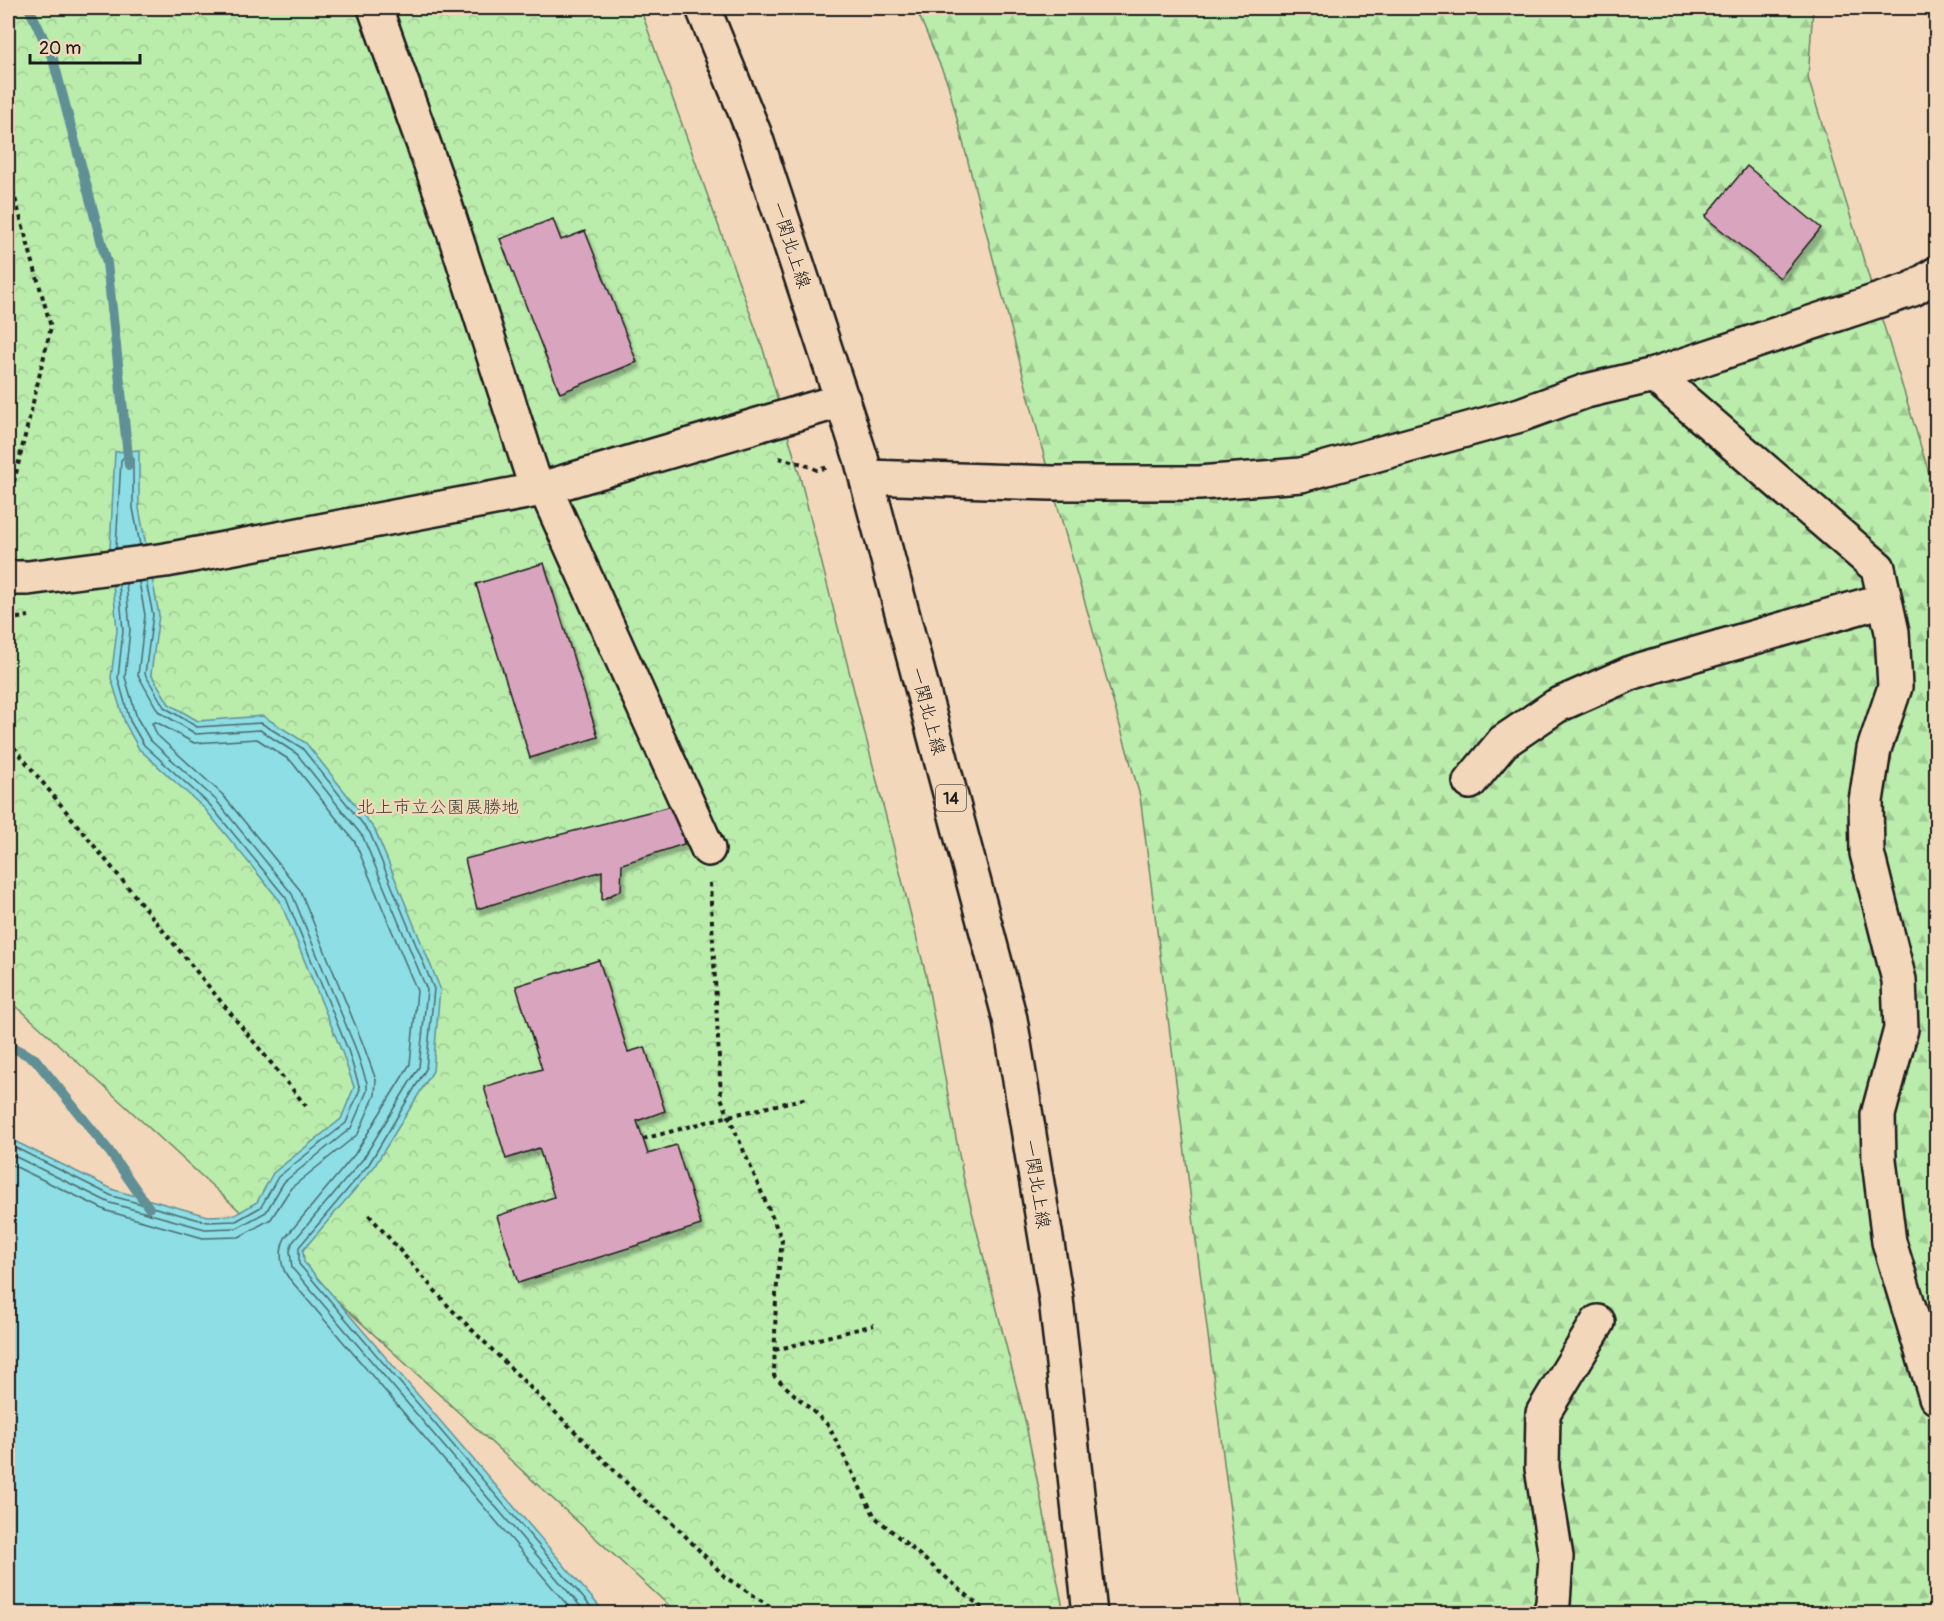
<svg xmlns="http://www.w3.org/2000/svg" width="1944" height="1621" font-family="Pangolin,'Klee One',sans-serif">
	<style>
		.forest { fill: url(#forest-firs); stroke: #6b8464; stroke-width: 1.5 }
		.park { fill: url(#park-crowns); stroke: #6b8464; stroke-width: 1.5 }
		.water { fill: #8ddee5; stroke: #609095; stroke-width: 1.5 }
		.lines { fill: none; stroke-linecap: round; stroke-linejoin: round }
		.shore { stroke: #496a6c; stroke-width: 1.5 }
		.stream { stroke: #609095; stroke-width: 10 }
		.building { fill: #d9a5be; stroke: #1c1c1c; stroke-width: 1.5; filter: url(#shadow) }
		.minor-casing { stroke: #1c1c1c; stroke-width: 38 }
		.major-casing { stroke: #1c1c1c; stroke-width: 38 }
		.path { stroke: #1c1c1c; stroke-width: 4; stroke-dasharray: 4.5 4.5; stroke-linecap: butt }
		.minor { stroke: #f3d7ba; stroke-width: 33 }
		.major { stroke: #f3d7ba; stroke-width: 33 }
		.labels { text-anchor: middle; stroke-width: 5; stroke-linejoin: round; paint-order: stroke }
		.shield { fill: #f3d7ba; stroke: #5c544b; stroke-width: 1.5 }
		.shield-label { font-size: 16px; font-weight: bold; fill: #1c1c1c }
		.street-label { font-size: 18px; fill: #1c1c1c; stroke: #f3d7ba }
		.park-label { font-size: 18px; fill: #3c4639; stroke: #f3d7ba }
	</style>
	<defs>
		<pattern id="forest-firs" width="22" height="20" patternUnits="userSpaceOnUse" patternTransform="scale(1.5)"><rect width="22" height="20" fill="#baecac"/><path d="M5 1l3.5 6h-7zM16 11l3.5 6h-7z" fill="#9fca93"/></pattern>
		<pattern id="park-crowns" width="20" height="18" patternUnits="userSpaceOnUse" patternTransform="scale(1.5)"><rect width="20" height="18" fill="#baecac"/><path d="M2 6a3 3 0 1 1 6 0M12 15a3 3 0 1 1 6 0" fill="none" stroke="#9fca93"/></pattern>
		<filter id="shadow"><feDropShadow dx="3.5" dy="6" stdDeviation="1.5" flood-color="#0004"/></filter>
	</defs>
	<rect width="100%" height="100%" fill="#f3d7ba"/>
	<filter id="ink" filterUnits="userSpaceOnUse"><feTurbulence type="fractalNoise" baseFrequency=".0167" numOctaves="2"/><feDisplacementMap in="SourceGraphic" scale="12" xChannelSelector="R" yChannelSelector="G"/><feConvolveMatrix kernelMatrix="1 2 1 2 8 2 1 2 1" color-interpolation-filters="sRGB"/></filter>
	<g filter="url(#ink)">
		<!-- forest -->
		<polygon class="forest" points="916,8 1813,8 1808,78 1936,496 1936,1613 1243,1613 1140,796 1051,483 948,84"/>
		<!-- park -->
		<polygon class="park" points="8,8 640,8 763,349 799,473 926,975 963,1176 1025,1420 1064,1613 677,1613 22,1011 8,1002"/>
		<!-- water -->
		<polygon class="water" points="139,450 139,508 159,615 151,674 169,704 198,721 263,716 306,743 375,830 440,988 433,1071 374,1167 303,1250 304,1262 605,1613 8,1613 8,1138 114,1190 208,1216 235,1215 257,1202 273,1173 341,1119 354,1087 342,1052 280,901 205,809 139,749 125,723 111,678 117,630 110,549 115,452"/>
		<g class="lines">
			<!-- shore -->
			<g class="shore">
				<polyline points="116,548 121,460 124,457 130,457 133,459 133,508 140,545"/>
				<polyline points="146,581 153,615 145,674 164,707 197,727 261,723 302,748 370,833 434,989 426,1069 369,1164 299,1247 299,1264 597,1614"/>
				<polyline points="139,582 145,615 138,675 158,711 196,734 260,730 297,754 363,837 427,990 419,1067 363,1159 292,1243 290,1251 292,1268 587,1614"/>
				<polyline points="8,1144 112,1196 207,1222 236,1221 261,1207 278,1177 346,1123 360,1089 348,1050 286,898 210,805 144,745 130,721 118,678 123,631 119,584"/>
				<polyline points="8,1153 110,1203 205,1229 237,1228 266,1212 284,1182 351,1128 367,1091 367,1083 355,1047 292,894 216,800 150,740 137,718 125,677 130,630 126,583"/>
				<path d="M8 1163 107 1211 203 1238 239 1237 271 1219 291 1188 358 1134 375 1095 376 1080 363 1044 300 890 222 794 157 735 152 723 156 722 194 743 257 739 291 761 355 842 417 991 410 1064 355 1154 285 1238C279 1250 280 1266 288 1277L575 1614"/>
			</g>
			<!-- stream -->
			<g class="stream">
				<polyline points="29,8 53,59 107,263 129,465"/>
				<polyline points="8,1045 35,1059 109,1151 149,1208"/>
			</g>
		</g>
		<!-- building -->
		<g class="building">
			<polygon points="1747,166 1821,228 1780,278 1705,217"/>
			<polygon points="553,219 561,240 585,231 637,362 560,393 500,239"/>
			<polygon points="544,563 598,737 530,758 476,584"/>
			<polygon points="676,805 684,844 622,864 621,890 602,900 602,871 477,909 465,859"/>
			<polygon points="599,960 628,1052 645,1047 665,1111 637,1121 648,1154 676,1145 701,1225 518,1283 497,1216 554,1197 539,1148 506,1159 484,1087 542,1069 516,986"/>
		</g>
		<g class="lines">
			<defs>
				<g id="minor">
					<polyline points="375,8 444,201 537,490"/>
					<polyline points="1654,375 1878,568 1892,632 1895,687 1874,749 1866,801 1867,853 1899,980 1901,1029 1878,1115 1879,1160 1889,1242 1936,1397"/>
					<polyline points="867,477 1051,483 1199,483 1301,475 1520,415 1586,391 1654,375 1913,289 1936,274"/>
					<polyline points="545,488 708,849"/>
					<polyline points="8,578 28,578 166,560 537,490 843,400"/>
					<polyline points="1470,782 1503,742 1556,706 1633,672 1884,600"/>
					<polyline points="1550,1614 1553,1603 1556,1557 1542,1468 1543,1413 1598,1322"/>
				</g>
				<polyline id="major" points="703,8 754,133 861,458 1010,1019 1056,1299 1090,1614"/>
			</defs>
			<!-- minor casing -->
			<use href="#minor" class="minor-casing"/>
			<!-- major casing -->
			<use href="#major" class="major-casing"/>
			<!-- path -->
			<g class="path">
				<polyline points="8,173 51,327 8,507"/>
				<polyline points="779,458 803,464 817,470 829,467"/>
				<polyline points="8,467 16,469"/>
				<polyline points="8,620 29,616"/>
				<polyline points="8,740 306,1106"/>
				<polyline points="710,883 721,1098 782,1240 776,1294 774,1376 828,1425 875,1517 989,1614"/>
				<polyline points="643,1139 729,1116 807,1098"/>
				<polyline points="369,1215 450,1308 644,1500 668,1518 725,1577 782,1614"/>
				<polyline points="775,1350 874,1325"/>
			</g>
			<!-- minor -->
			<use href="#minor" class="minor"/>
			<!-- major -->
			<use href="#major" class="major"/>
		</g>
	</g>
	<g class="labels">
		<!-- shield labels -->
		<rect class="shield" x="936" y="785" width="30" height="26" rx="4.5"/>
		<g class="shield-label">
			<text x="951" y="804">14</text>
		</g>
		<!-- street labels -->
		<g class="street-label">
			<text transform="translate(791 245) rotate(72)" y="6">一関北上線</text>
			<text transform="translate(928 711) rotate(75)" y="6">一関北上線</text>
			<text transform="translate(1037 1184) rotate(81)" y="6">一関北上線</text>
		</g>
		<!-- park labels -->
		<g class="park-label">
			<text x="438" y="813">北上市立公園展勝地</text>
		</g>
	</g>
	<!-- margin -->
	<rect width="1944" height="1621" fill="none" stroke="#f3d7ba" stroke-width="30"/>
	<rect x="15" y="15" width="1914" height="1591" fill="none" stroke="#1c1c1c" stroke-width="2" filter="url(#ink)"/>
	<!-- scale -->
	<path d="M30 54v9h110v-9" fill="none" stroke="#1c1c1c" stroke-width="3"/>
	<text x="39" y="54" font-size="18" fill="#1c1c1c" stroke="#f3d7ba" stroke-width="4.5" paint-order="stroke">20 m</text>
</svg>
